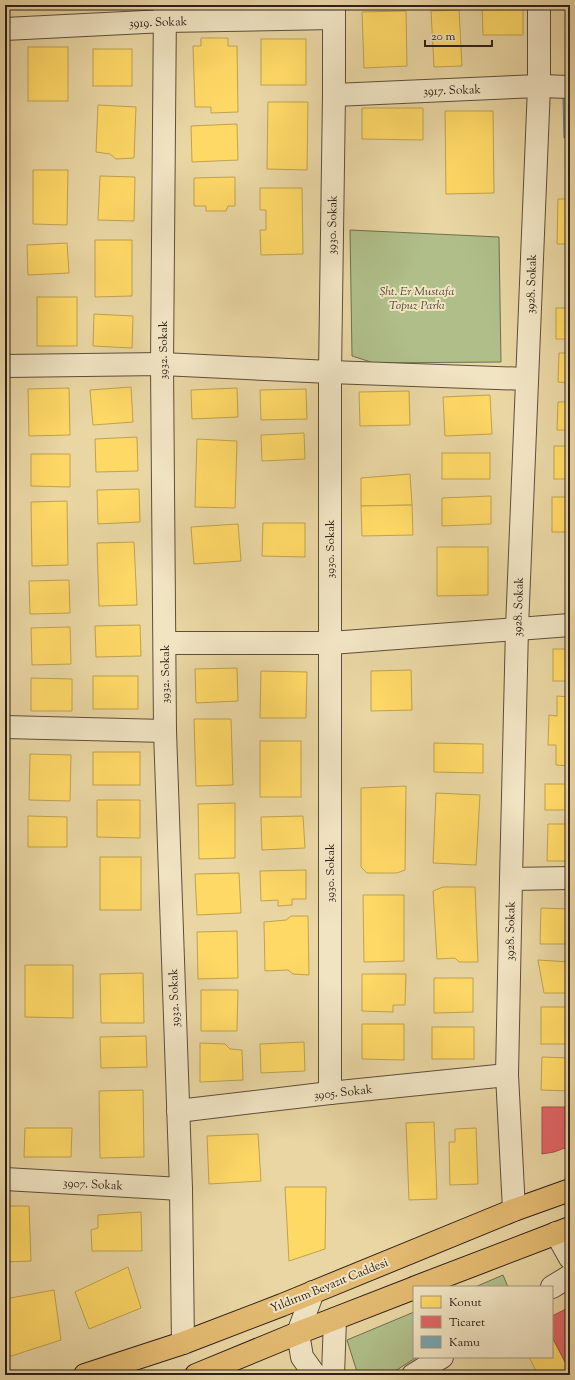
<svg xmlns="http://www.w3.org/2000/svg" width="575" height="1380" font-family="'Sorts Mill Goudy',serif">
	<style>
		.green { fill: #b0bf8a; stroke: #6f7051 }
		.homes { fill: #ffd966; stroke: #c0a24f }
		.shops { fill: #e06666; stroke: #ab514f }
		.public { fill: #76a5af; stroke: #607d82 }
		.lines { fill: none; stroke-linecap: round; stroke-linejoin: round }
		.minor-casing { stroke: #5d4e3b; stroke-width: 24 }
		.major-casing { stroke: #2e2018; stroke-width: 24 }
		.minor { stroke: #f1e4c3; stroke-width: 22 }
		.major { stroke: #e4bb72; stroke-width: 22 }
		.labels { text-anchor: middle; stroke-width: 4; stroke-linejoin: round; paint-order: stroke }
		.street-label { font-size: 12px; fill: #2e2018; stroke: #f1e4c3 }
		.park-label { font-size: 12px; font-style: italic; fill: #4e4834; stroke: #f1e4c3 }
	</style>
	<rect width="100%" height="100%" fill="#e9d6a3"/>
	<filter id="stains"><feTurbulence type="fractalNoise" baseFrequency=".005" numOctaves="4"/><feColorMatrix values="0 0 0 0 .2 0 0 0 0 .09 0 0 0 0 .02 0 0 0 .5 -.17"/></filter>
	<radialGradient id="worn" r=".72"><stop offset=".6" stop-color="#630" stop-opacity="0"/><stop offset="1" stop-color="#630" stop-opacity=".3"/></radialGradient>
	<!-- green -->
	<g class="green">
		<polygon points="350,230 499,237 501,362 374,363 352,356"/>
		<polygon points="503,1275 508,1287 475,1287"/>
		<polygon points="414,1312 414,1357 417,1357 389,1375 358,1375 347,1340"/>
	</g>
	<!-- homes -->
	<g class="homes">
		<polygon points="482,5 523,5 523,35 483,35"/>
		<polygon points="459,10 462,66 434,67 431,11"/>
		<polygon points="406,11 407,66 364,68 362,12"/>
		<polygon points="201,38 228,38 228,46 237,46 238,112 211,113 211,107 195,107 193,46 201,46"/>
		<rect x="261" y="39" width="45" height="46"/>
		<rect x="28" y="47" width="40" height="54"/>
		<rect x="93" y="49" width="39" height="37"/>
		<polygon points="268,102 308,102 307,170 267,169"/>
		<polygon points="98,105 136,107 134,158 116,159 110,154 96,152"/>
		<polygon points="362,108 423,108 423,140 362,139"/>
		<polygon points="445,111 493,111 494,193 446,194"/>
		<polygon points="237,124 238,160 192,162 191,126"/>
		<polygon points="33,170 68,170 67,225 33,224"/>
		<polygon points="100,176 135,177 134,221 98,220"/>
		<polygon points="235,177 235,206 228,206 226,211 206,211 206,206 194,206 194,178"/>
		<polygon points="260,188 302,188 303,254 261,255 260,230 266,230 266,210 260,210"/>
		<polygon points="558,199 570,199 570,244 557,244"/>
		<polygon points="95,240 132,240 132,296 95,297"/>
		<polygon points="67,243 69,273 28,275 27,245"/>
		<rect x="37" y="297" width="40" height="49"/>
		<rect x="556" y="308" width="14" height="31"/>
		<polygon points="94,314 133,316 132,348 93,346"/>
		<polygon points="559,353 570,353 570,383 558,382"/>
		<polygon points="131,387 133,422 93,425 90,390"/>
		<polygon points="69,388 70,435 29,436 28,389"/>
		<polygon points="237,388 238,417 192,419 191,390"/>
		<polygon points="306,389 307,419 261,420 260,390"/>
		<polygon points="409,391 410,425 360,426 359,392"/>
		<polygon points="490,395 492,434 445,436 443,397"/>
		<polygon points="558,402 570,402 570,430 557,430"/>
		<polygon points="304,433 305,459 262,461 261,435"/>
		<polygon points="137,437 138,471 96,472 95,439"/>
		<polygon points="197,439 237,441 235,508 195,507"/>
		<rect x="554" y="446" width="16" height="33"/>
		<rect x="442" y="453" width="48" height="26"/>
		<polygon points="31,454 70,454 70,487 31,486"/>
		<polygon points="410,474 412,505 361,506 361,478"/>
		<polygon points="139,489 140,522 98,524 97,490"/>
		<polygon points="491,496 491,524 442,526 442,498"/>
		<rect x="552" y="497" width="18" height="35"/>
		<polygon points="67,501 68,565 32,566 31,502"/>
		<polygon points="412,505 413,535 362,536 361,506"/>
		<polygon points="263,523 305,523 305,557 262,556"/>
		<polygon points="238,524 241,561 194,564 191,527"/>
		<polygon points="134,542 137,605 99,606 97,543"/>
		<polygon points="437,547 488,547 488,595 437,596"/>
		<polygon points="69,580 70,613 30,614 29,581"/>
		<polygon points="140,625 141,656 96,657 95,626"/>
		<polygon points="70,627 71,664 32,665 31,628"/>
		<rect x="553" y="649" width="17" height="32"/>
		<polygon points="237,668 238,701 196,703 195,669"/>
		<polygon points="411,670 412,710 371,711 371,671"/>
		<polygon points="261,671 307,672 306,718 260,718"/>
		<rect x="93" y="676" width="45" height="33"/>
		<polygon points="31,678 72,679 72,711 31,711"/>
		<polygon points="557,696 570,697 570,766 556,765 556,745 548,745 549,715 557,716"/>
		<polygon points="194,719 231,719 233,785 196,786"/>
		<rect x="260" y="741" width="41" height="56"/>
		<polygon points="434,743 483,744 483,773 434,772"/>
		<rect x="93" y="752" width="47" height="33"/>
		<polygon points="30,754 71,755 70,801 29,800"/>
		<rect x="545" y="784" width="25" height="26"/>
		<polygon points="406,786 405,870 397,873 367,873 361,867 361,788"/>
		<polygon points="436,793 480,795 476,865 433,863"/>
		<polygon points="97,800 140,800 140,838 97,837"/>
		<polygon points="235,803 235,858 199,859 198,804"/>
		<polygon points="28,816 67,817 67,847 28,847"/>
		<polygon points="303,816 305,848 262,850 261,817"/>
		<polygon points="548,824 570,824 570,861 547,861"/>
		<rect x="100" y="857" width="41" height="53"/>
		<polygon points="306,870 306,899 292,899 292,905 278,906 278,900 261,901 260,871"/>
		<polygon points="239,873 241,913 197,915 195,874"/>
		<polygon points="443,887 475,887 478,962 459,962 455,958 437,959 433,891"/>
		<polygon points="363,895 404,895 404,961 364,962"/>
		<polygon points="541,908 570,909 570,944 540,944"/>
		<polygon points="291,916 308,916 309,975 293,974 288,970 265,971 264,922 286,920"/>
		<polygon points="237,931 238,978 198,979 197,932"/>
		<polygon points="538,960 570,962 570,993 544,993"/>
		<polygon points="25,965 73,965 73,1018 25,1017"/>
		<polygon points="143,973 144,1023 101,1023 100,974"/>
		<polygon points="362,974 406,974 405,1005 393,1005 393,1012 362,1011"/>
		<polygon points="434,978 473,978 473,1012 434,1013"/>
		<polygon points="201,990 238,990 237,1031 201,1031"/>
		<rect x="541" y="1007" width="29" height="37"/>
		<polygon points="362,1024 404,1024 404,1060 362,1059"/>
		<rect x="432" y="1027" width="42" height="32"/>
		<polygon points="146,1036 147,1067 101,1068 100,1037"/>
		<polygon points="304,1042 305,1071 261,1073 260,1044"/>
		<polygon points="200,1043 225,1044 230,1049 242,1050 243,1080 200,1082"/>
		<polygon points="542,1057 570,1058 570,1091 541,1090"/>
		<polygon points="143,1090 144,1157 100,1158 99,1091"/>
		<polygon points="434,1122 437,1199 409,1200 406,1123"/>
		<polygon points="25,1128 72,1128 71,1157 24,1157"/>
		<polygon points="476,1128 478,1184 450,1185 449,1142 455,1142 455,1129"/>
		<polygon points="258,1134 261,1181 209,1184 207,1136"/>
		<polygon points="285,1187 326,1187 325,1249 289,1261"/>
		<polygon points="5,1206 29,1206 31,1261 6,1262"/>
		<polygon points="141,1212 142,1251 92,1251 91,1230 98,1228 98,1215"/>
		<polygon points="128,1267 141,1308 89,1329 75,1292"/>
		<polygon points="54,1290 61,1340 5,1358 5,1299"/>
		<polygon points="552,1337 570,1370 570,1375 538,1375 529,1357 552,1357"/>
	</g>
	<!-- shops -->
	<g class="shops">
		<polygon points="542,1107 570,1107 570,1146 554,1152 542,1154"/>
		<polygon points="570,1307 570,1364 567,1366 552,1337 552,1316"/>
	</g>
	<!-- public -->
	<polygon class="public" points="563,98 570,98 570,138 564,138"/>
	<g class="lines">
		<defs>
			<g id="minor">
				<polyline points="165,5 162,364 165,731 181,1189 183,1343"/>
				<polyline points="5,29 165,21 334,18"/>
				<polyline points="334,95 539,86 570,87"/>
				<polyline points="5,366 162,364 330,372 527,379"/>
				<polyline points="165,643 331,643 570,625"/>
				<polyline points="5,727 165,731"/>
				<polyline points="511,879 570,878"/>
				<polyline points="330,1093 330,372 334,95 334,5"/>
				<polyline points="178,1111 330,1093 507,1075"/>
				<polyline points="5,1179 181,1189"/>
				<polyline points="514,1210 507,1075 511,879 517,628 539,86 539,5"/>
				<polyline points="556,1233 570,1258"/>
				<polyline points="552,1287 570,1276"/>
				<polyline points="313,1292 298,1333 302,1357 315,1375"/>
				<polyline points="333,1375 335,1319"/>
				<polyline points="413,1375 442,1357"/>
			</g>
			<g id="major">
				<polyline points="416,1287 570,1228"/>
				<polyline points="85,1375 183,1343 282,1305 514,1210 570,1190"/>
				<polyline points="196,1375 298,1333 414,1288"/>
			</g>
		</defs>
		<!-- minor casing -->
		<use href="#minor" class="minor-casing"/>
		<!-- major casing -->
		<use href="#major" class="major-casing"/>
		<!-- minor -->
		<use href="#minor" class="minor"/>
		<!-- major -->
		<use href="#major" class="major"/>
	</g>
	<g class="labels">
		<!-- street labels -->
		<g class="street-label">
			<text transform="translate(158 22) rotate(-2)" y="4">3919. Sokak</text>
			<text transform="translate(452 90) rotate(-2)" y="4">3917. Sokak</text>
			<text transform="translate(332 225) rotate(-89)" y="4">3930. Sokak</text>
			<text transform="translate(531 284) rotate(-88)" y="4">3928. Sokak</text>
			<text transform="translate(163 350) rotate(-90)" y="4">3932. Sokak</text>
			<text transform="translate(330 549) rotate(-90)" y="4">3930. Sokak</text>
			<text transform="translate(518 607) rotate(-88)" y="4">3928. Sokak</text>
			<text transform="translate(165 674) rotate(-90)" y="4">3932. Sokak</text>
			<text transform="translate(330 873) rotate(-90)" y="4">3930. Sokak</text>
			<text transform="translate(510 931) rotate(-89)" y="4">3928. Sokak</text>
			<text transform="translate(174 998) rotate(-92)" y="4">3932. Sokak</text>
			<text transform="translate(343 1092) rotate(-6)" y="4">3905. Sokak</text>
			<text transform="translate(93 1184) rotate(3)" y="4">3907. Sokak</text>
			<text transform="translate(329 1285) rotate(-22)" y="4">Yıldırım Beyazıt Caddesi</text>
		</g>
		<!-- park labels -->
		<g class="park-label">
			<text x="417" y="295">Şht. Er Mustafa<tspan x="417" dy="14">Topuz Parkı</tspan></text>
		</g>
	</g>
	<!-- margin -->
	<rect width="575" height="1380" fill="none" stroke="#e9d6a3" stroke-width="20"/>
	<rect x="6" y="6" width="563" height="1368" fill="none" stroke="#2e2018" stroke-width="2"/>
	<rect x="10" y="10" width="555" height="1360" fill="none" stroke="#2e2018"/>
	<!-- legend -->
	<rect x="413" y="1286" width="140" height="72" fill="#f1e4c3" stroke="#a3967f"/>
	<rect x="421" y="1296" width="20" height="12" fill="#ffd966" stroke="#a3967f"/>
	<text x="449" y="1306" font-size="12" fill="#2e2018">Konut</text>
	<rect x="421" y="1316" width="20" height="12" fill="#e06666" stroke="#a3967f"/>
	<text x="449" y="1326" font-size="12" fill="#2e2018">Ticaret</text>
	<rect x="421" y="1336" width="20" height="12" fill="#76a5af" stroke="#a3967f"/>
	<text x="449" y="1346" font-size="12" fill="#2e2018">Kamu</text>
	<!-- scale -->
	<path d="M425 40v6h67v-6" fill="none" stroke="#2e2018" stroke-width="2"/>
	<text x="431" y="40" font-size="12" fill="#2e2018" stroke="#f1e4c3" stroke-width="3" paint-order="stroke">20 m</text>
	<rect width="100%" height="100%" filter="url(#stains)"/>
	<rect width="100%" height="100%" fill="url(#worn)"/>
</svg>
